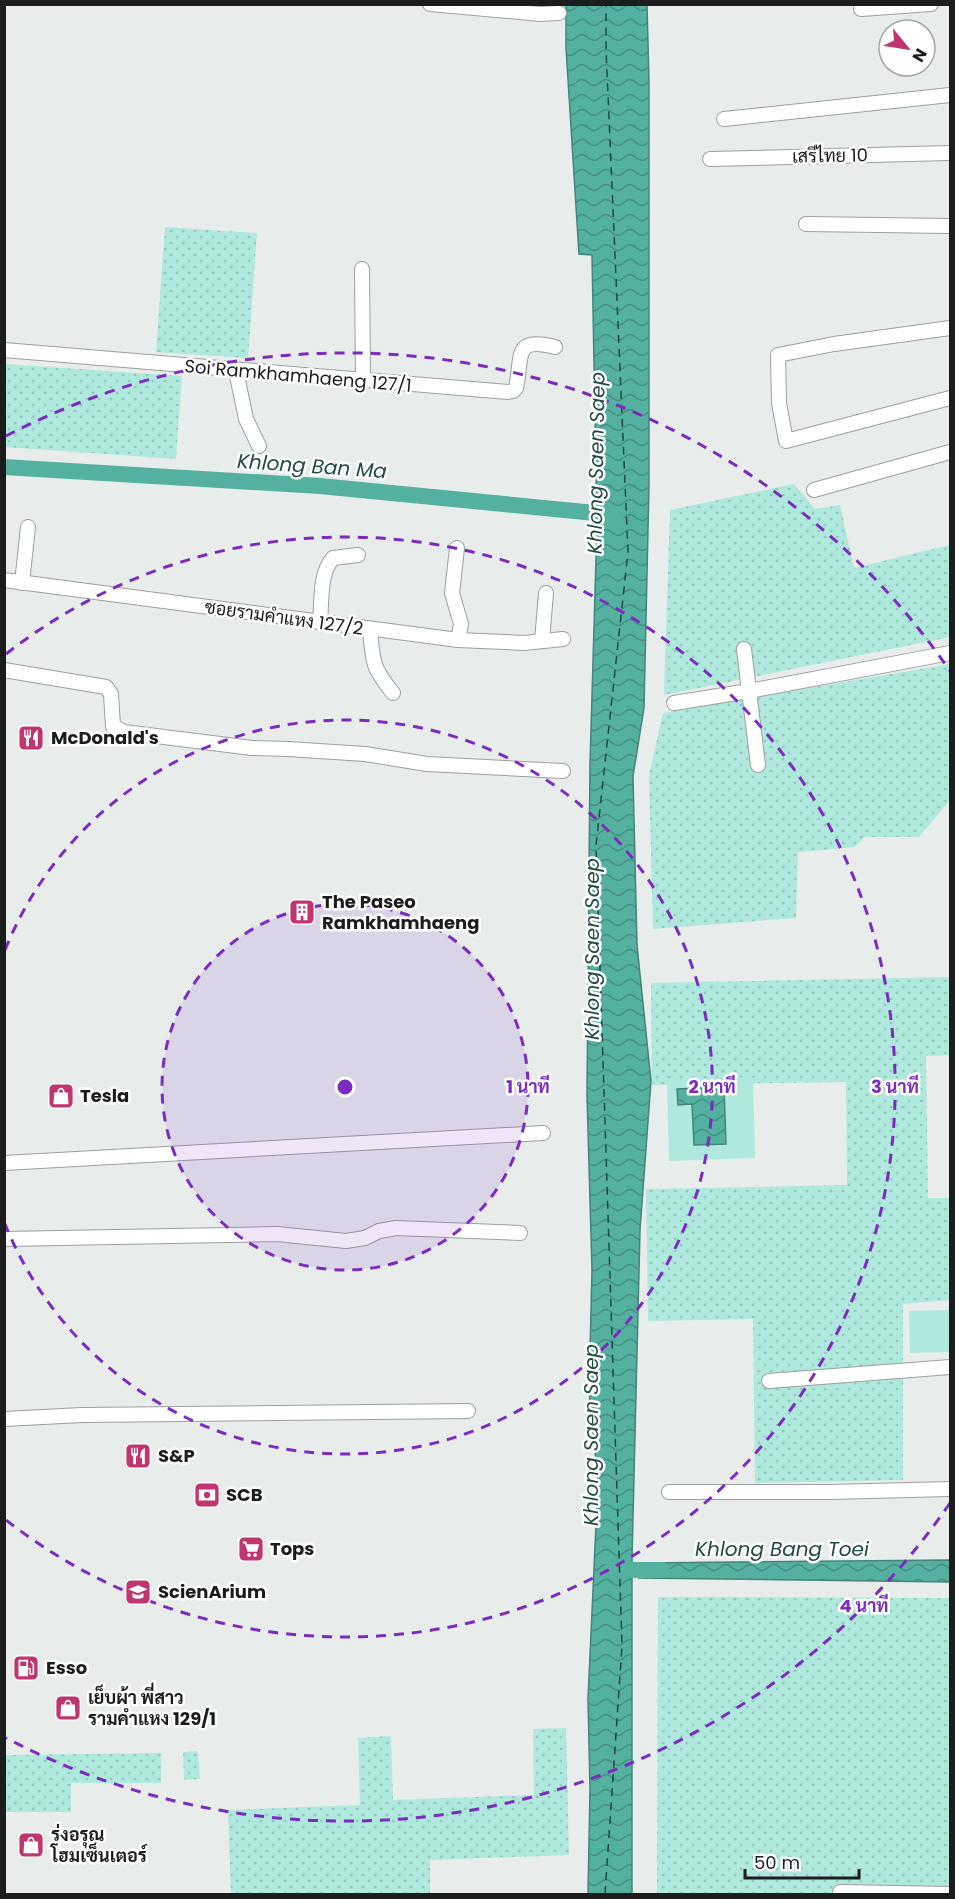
<svg xmlns="http://www.w3.org/2000/svg" width="955" height="1899" font-family="Poppins,Sarabun,sans-serif">
	<style>
		.grass { fill: url(#grass-dots) }
		.pitch { fill: #afe8dc }
		.water { fill: url(#water-waves); stroke: #438578; stroke-width: 1.5 }
		.lines { fill: none; stroke-linecap: round; stroke-linejoin: round }
		.canal { stroke: #54b1a0; stroke-width: 16 }
		.ferry { stroke: #204a42; stroke-width: 1.5; stroke-dasharray: 8 6; stroke-linecap: butt }
		.street-casing { stroke: #9ba09f; stroke-width: 16 }
		.street { stroke: #fff; stroke-width: 14 }
		.ring { fill: none; stroke: #7b2cbf; stroke-width: 3; stroke-dasharray: 10 8 }
		.labels { text-anchor: middle; stroke-width: 5; stroke-linejoin: round; paint-order: stroke }
		.street-label { font-size: 18px; fill: #1b1d1c; stroke: #fff }
		.poi-label { font-size: 18px; font-weight: bold; fill: #1b1d1c; stroke: #fff; text-anchor: start }
		.water-label { font-size: 20px; font-style: italic; fill: #204a42; stroke: #fff }
		.centre { fill: #7b2cbf; stroke: #fff; stroke-width: 3 }
		.ring-label { font-size: 18px; text-anchor: middle; font-weight: bold; fill: #7b2cbf; stroke: #fff; stroke-width: 5; stroke-linejoin: round; paint-order: stroke }
	</style>
	<defs>
		<pattern id="grass-dots" width="8" height="8" patternUnits="userSpaceOnUse" patternTransform="scale(1.5)"><rect width="8" height="8" fill="#afe8dc"/><path d="M2 2h.1M6 6h.1" fill="none" stroke="#96c7bc" stroke-width="1.8" stroke-linecap="round"/></pattern>
		<pattern id="water-waves" width="16" height="10" patternUnits="userSpaceOnUse" patternTransform="scale(1.5)"><rect width="16" height="10" fill="#54b1a0"/><path d="M0 5q4-4 8 0t8 0" fill="none" stroke="#458f82"/></pattern>
	</defs>
	<rect width="100%" height="100%" fill="#e8edec"/>
	<!-- grass -->
	<g class="grass">
		<polygon points="165,227 257,233 248,358 156,352"/>
		<polygon points="5,364 182,376 176,459 5,447"/>
		<polygon points="794,484 815,509 840,505 854,568 950,545 950,637 664,695 670,510"/>
		<polygon points="950,664 950,800 919,837 865,837 854,847 798,852 796,918 653,929 649,775 663,713"/>
		<polygon points="950,977 950,1055 926,1056 928,1198 950,1198 950,1300 903,1304 903,1480 755,1483 753,1319 648,1321 646,1189 847,1185 846,1082 652,1085 651,983"/>
		<polygon points="658,1597 950,1598 950,1894 657,1894"/>
		<polygon points="566,1728 569,1855 430,1860 430,1893 231,1894 228,1810 360,1805 358,1738 391,1736 393,1800 534,1795 533,1729"/>
		<polygon points="198,1751 200,1779 184,1780 183,1752"/>
		<polygon points="161,1753 161,1783 71,1783 71,1812 5,1812 5,1755"/>
	</g>
	<!-- pitch -->
	<g class="pitch">
		<polygon points="753,1077 755,1158 669,1161 667,1080"/>
		<polygon points="950,1310 950,1352 910,1353 909,1311"/>
	</g>
	<!-- water -->
	<g class="water">
		<polygon points="566,5 647,5 649,81 649,485 644,708 633,776 637,945 651,1081 640,1230 632,1558 632,1894 588,1894 590,1789 588,1699 598,1481 589,1391 592,1270 587,1095 590,763 597,525 592,255 579,254 566,48"/>
		<polygon points="724,1087 726,1144 694,1145 692,1104 678,1105 677,1089"/>
		<polygon points="950,1560 950,1582 639,1578 639,1563"/>
	</g>
	<g class="lines">
		<!-- canal -->
		<g class="canal">
			<polyline points="4,467 320,486 616,515"/>
			<polyline points="612,1570 662,1570"/>
		</g>
		<!-- ferry -->
		<polyline class="ferry" points="605,1894 622,1646 596,845 628,552 606,49 606,4"/>
		<defs>
			<g id="street">
				<polyline points="430,4 540,14 559,13"/>
				<polyline points="861,9 931,4"/>
				<polyline points="724,119 950,95"/>
				<polyline points="710,159 950,153"/>
				<polyline points="806,224 950,226"/>
				<polyline points="362,269 363,381"/>
				<polyline points="950,328 834,344 778,355 779,403 786,441 950,398"/>
				<path d="M4 350 508 392 513 391 516 388C523 357 512 336 555 347"/>
				<polyline points="236,371 246,419 259,446"/>
				<polyline points="814,490 950,452"/>
				<polyline points="457,548 452,593 461,624 458,640"/>
				<polyline points="4,580 458,640 524,643 563,639"/>
				<polyline points="22,583 28,527"/>
				<path d="M320 623C322 602 319 574 333 558L358 555"/>
				<path d="M370 630C373 663 372 667 393 693"/>
				<polyline points="542,641 546,593"/>
				<polyline points="4,670 106,687 111,694 113,726 124,732 252,748 288,749 365,754 427,764 563,771"/>
				<polyline points="674,703 749,691 744,649"/>
				<polyline points="758,765 749,691 950,653"/>
				<polyline points="4,1163 543,1133"/>
				<polyline points="4,1239 277,1234 346,1241 365,1238 379,1231 396,1228 520,1233"/>
				<polyline points="769,1381 950,1367"/>
				<polyline points="4,1419 82,1415 468,1411"/>
				<polyline points="669,1492 830,1492 950,1489"/>
				<polyline points="840,1892 948,1894"/>
			</g>
		</defs>
		<!-- street casing -->
		<use href="#street" class="street-casing"/>
		<!-- street -->
		<use href="#street" class="street"/>
	</g>
	<!-- distance rings -->
	<circle cx="345" cy="1087" r="183" fill="#7b2cbf" fill-opacity=".12"/>
	<g class="ring">
		<circle cx="345" cy="1087" r="183"/>
		<path d="M5 950A367 367 0 1 1 5 1224"/>
		<path d="M6 654A550 550 0 1 1 6 1520"/>
		<path d="M950 1503A734 734 0 0 1 6 1738M6 436A734 734 0 0 1 950 671"/>
	</g>
	<!-- icons -->
	<defs>
		<symbol id="restaurant-square" viewBox="-11 -11 22 22"><rect x="-9" y="-9" width="18" height="18" rx="4" fill="#c0356f" stroke="#fff"/><path d="M-5-6h1v4h1v-4h1v4h1v-4h1v5L-1.5 .5V6h-2V.5L-5-1ZM5-6V6H3V1.5H1.5Q1.5-4 5-6Z" fill="#fff"/></symbol>
		<symbol id="building-square" viewBox="-11 -11 22 22"><rect x="-9" y="-9" width="18" height="18" rx="4" fill="#c0356f" stroke="#fff"/><path d="M-4-6H4V6H1V3H-1V6H-4ZM-2.5-4.3h1.7v1.8h-1.7ZM.8-4.3h1.7v1.8H.8ZM-2.5-1h1.7V.8h-1.7ZM.8-1h1.7V.8H.8Z" fill="#fff"/></symbol>
		<symbol id="shop-square" viewBox="-11 -11 22 22"><rect x="-9" y="-9" width="18" height="18" rx="4" fill="#c0356f" stroke="#fff"/><path d="M-5-2.5h2.3a2.7 3.5 0 0 1 5.4 0H5L5.5 6h-11ZM-1.5-2.5h3a1.5 2.3 0 0 0-3 0Z" fill="#fff"/></symbol>
		<symbol id="bank-square" viewBox="-11 -11 22 22"><rect x="-9" y="-9" width="18" height="18" rx="4" fill="#c0356f" stroke="#fff"/><path d="M-6-4H6V4H-6ZM0-2.3a2.3 2.3 0 1 0 0 4.6a2.3 2.3 0 1 0 0-4.6Z" fill="#fff"/></symbol>
		<symbol id="supermarket-square" viewBox="-11 -11 22 22"><rect x="-9" y="-9" width="18" height="18" rx="4" fill="#c0356f" stroke="#fff"/><path d="M-6-5.5h2.5l.6 2H6L4.5 2H-2.5L-4.4-4H-6ZM-1.5 3.2a1.3 1.3 0 1 0 .1 0ZM3 3.2a1.3 1.3 0 1 0 .1 0Z" fill="#fff"/></symbol>
		<symbol id="school-square" viewBox="-11 -11 22 22"><rect x="-9" y="-9" width="18" height="18" rx="4" fill="#c0356f" stroke="#fff"/><path d="M0-5L7-2L0 1L-7-2ZM-4 1L0 2.5L4 1V4Q0 6-4 4Z" fill="#fff"/></symbol>
		<symbol id="fuel-square" viewBox="-11 -11 22 22"><rect x="-9" y="-9" width="18" height="18" rx="4" fill="#c0356f" stroke="#fff"/><path d="M-5.5-6h7V0h2V4h1.3V-2.5L3-4.5l.8-.8L6-3V5H2.5V1h-1V6h-7ZM-4.2-4.7v3.2H.2V-4.7Z" fill="#fff"/></symbol>
	</defs>
	<g fill-rule="evenodd">
		<use href="#restaurant-square" x="16" y="723" width="30" height="30"/>
		<use href="#building-square" x="287" y="897" width="30" height="30"/>
		<use href="#shop-square" x="46" y="1081" width="30" height="30"/>
		<use href="#restaurant-square" x="123" y="1441" width="30" height="30"/>
		<use href="#bank-square" x="192" y="1480" width="30" height="30"/>
		<use href="#supermarket-square" x="236" y="1534" width="30" height="30"/>
		<use href="#school-square" x="123" y="1577" width="30" height="30"/>
		<use href="#fuel-square" x="11" y="1653" width="30" height="30"/>
		<use href="#shop-square" x="53" y="1693" width="30" height="30"/>
		<use href="#shop-square" x="16" y="1830" width="30" height="30"/>
	</g>
	<g class="labels">
		<!-- street labels -->
		<g class="street-label">
			<text transform="translate(830 156) rotate(-1)" y="6">เสรีไทย 10</text>
			<text transform="translate(298 376) rotate(5)" y="6">Soi Ramkhamhaeng 127/1</text>
			<text transform="translate(284 618) rotate(8)" y="6">ซอยรามคำแหง 127/2</text>
		</g>
		<!-- poi labels -->
		<g class="poi-label">
			<text x="51" y="744">McDonald's</text>
			<text x="322" y="908">The Paseo<tspan x="322" dy="21">Ramkhamhaeng</tspan></text>
			<text x="80" y="1102">Tesla</text>
			<text x="158" y="1462">S&amp;P</text>
			<text x="226" y="1501">SCB</text>
			<text x="270" y="1555">Tops</text>
			<text x="158" y="1598">ScienArium</text>
			<text x="46" y="1674">Esso</text>
			<text x="88" y="1704">เย็บผ้า พี่สาว<tspan x="88" dy="21">รามคำแหง 129/1</tspan></text>
			<text x="51" y="1841">รุ่งอรุณ<tspan x="51" dy="21">โฮมเซ็นเตอร์</tspan></text>
		</g>
		<!-- water labels -->
		<g class="water-label">
			<text transform="translate(596 463) rotate(-89)" y="7">Khlong Saen Saep</text>
			<text transform="translate(312 466) rotate(4)" y="7">Khlong Ban Ma</text>
			<text transform="translate(592 949) rotate(-90)" y="7">Khlong Saen Saep</text>
			<text transform="translate(591 1435) rotate(-90)" y="7">Khlong Saen Saep</text>
			<text x="782" y="1556">Khlong Bang Toei</text>
		</g>
	</g>
	<circle cx="345" cy="1087" r="9" class="centre"/>
	<g class="ring-label">
		<text x="528" y="1093">1 นาที</text>
		<text x="712" y="1093">2 นาที</text>
		<text x="895" y="1093">3 นาที</text>
		<text x="864" y="1612">4 นาที</text>
	</g>
	<!-- border -->
	<rect width="955" height="1899" fill="none" stroke="#1b1d1c" stroke-width="12"/>
	<!-- north arrow -->
	<g transform="translate(907 48) rotate(120)"><circle r="28" fill="#ffffff" stroke="#a4a5a4" stroke-width="1.5"/>
	<path d="M0-4.5L10 22L0 15L-10 22Z" fill="#c0356f"/>
	<text y="-9" font-size="16" font-weight="bold" text-anchor="middle" fill="#1b1d1c">N</text>
	</g>
	<!-- scale -->
	<path d="M745 1869v9h114v-9" fill="none" stroke="#1b1d1c" stroke-width="3"/>
	<text x="754" y="1869" font-size="18" fill="#1b1d1c" stroke="#ffffff" stroke-width="4.5" paint-order="stroke">50 m</text>
</svg>
